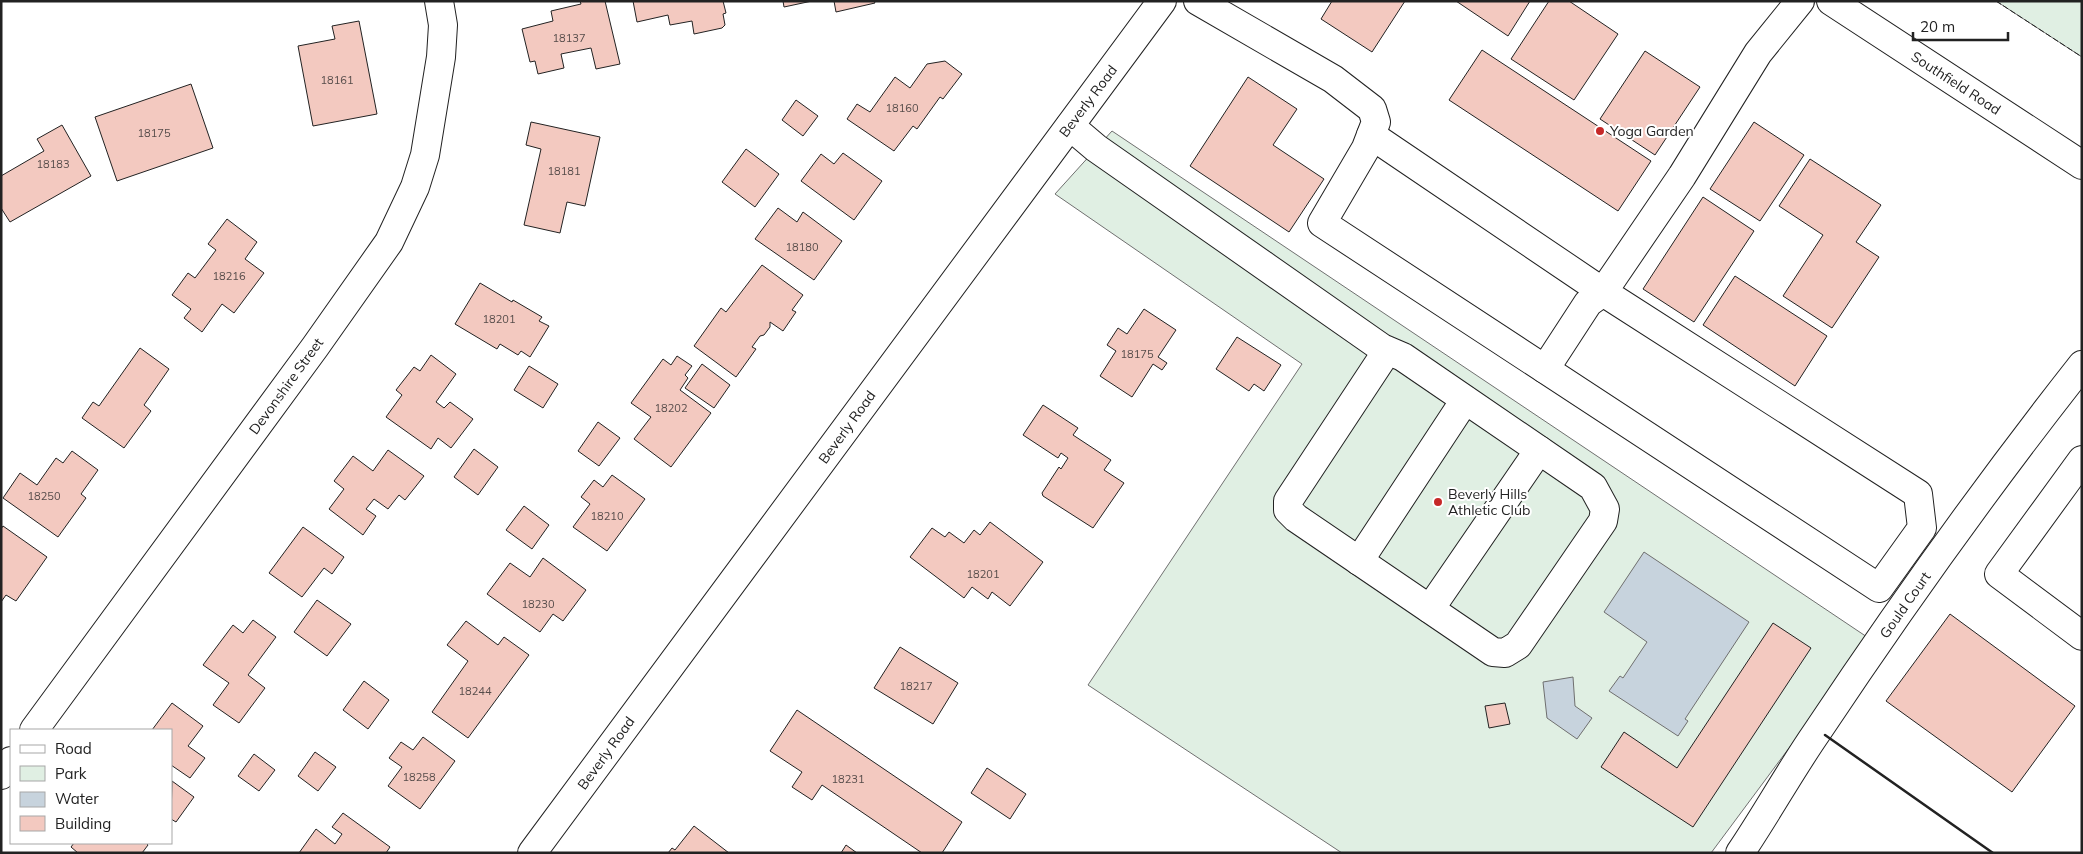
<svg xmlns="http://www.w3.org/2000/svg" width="2083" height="854" font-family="Mulish,sans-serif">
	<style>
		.green { fill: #e0efe3; stroke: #6f6f6f }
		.water { fill: #c7d3dd; stroke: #6f6f6f }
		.building { fill: #f3c9c0; stroke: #222 }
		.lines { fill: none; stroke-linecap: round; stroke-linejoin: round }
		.minor-casing { stroke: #222; stroke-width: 30 }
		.major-casing { stroke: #222; stroke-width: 30 }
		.minor { stroke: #fff; stroke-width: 28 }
		.major { stroke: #fff; stroke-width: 28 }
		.fence { stroke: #222; stroke-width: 1; stroke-dasharray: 6 2.5; stroke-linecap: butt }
		.wall { stroke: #222; stroke-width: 2.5 }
		.poi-dot { fill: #c62828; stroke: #fff; stroke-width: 2 }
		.labels { text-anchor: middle; stroke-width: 4; stroke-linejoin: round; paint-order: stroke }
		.number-label { font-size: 11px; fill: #564c4a }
		.street-label { font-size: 14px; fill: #222; stroke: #fff }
		.poi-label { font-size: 14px; fill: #222; stroke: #fff; text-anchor: start }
	</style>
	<rect width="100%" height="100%" fill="#fff"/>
	<!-- green -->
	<g class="green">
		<polygon points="1996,1 2082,1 2082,57"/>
		<polygon points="1112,131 1870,639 1711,853 1342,853 1088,685 1302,364 1055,194"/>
	</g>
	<!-- water -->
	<g class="water">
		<polygon points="1644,552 1749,622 1685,719 1688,721 1678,736 1609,691 1620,676 1623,678 1647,642 1604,612"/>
		<polygon points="1573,677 1575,706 1592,718 1577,739 1547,718 1543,682"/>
	</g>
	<!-- building -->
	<g class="building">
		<polygon points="580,1 605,1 620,64 596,69 591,48 561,54 564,68 538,74 535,61 530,62 522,29 553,21 551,11 581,4"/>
		<polygon points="633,1 723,1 726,13 723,14 725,25 722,28 694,34 692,21 670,25 668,15 637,22"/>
		<polygon points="783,1 812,1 784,7"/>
		<polygon points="834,1 874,1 875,3 836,12"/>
		<polygon points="1332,1 1405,1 1372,52 1321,19"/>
		<polygon points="1456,1 1530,1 1508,36"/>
		<polygon points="1549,1 1569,1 1618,34 1574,100 1511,59"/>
		<polygon points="359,21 377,114 313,126 298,46 335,39 332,26"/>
		<polygon points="1482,50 1651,161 1618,211 1449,100"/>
		<polygon points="1645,51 1700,87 1655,155 1600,119"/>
		<polygon points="945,61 962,74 943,99 940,97 917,129 913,126 894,151 847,119 857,104 870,112 895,77 910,88 927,64"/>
		<polygon points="1248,77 1297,109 1273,145 1324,179 1289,232 1190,166"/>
		<polygon points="191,84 213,148 117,181 95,117"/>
		<polygon points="796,100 818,116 803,136 782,120"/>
		<polygon points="531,122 600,137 585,206 567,202 560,233 524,225 541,149 526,145"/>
		<polygon points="1754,122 1804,155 1760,221 1710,189"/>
		<polygon points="62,125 91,176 10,222 1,208 1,176 44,151 37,139"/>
		<polygon points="746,149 779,174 755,207 722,182"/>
		<polygon points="843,153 882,181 854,220 801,181 821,154 834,164"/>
		<polygon points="1810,159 1881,205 1856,242 1879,257 1832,328 1783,296 1823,235 1779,206"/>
		<polygon points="1703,197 1754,231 1694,322 1643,289"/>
		<polygon points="778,208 797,222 803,212 842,241 814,280 755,239"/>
		<polygon points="227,219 257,242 245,259 264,273 234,313 222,304 202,332 184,318 191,309 172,295 188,273 195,278 216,250 208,244"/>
		<polygon points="762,265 803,295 792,310 796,312 783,331 770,322 770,327 764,335 760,336 752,347 756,349 736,377 694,346 721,308 726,312"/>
		<polygon points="1735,276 1827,336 1795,386 1703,325"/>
		<polygon points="480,283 512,302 513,300 542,317 539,321 549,326 530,357 521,351 518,355 500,344 497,349 455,324"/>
		<polygon points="1144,309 1176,330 1158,357 1167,363 1162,370 1153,364 1132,397 1100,376 1116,351 1107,345 1118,328 1127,334"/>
		<polygon points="1237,337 1281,365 1264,391 1254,384 1249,391 1216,369"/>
		<polygon points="140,348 169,369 144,405 151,411 124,448 82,418 93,402 99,406"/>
		<polygon points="431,355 456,374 436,402 444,408 450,402 473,419 451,448 438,438 431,449 386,417 402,395 396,390 414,367 420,371"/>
		<polygon points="677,356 692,366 685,375 688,378 680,390 711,413 671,467 634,439 651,417 631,403 663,359 671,365"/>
		<polygon points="702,364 730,385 714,408 685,388"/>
		<polygon points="529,366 558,384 543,408 514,390"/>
		<polygon points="1043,405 1078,428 1073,435 1111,460 1104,470 1124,483 1093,528 1043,496 1042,493 1059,467 1061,469 1068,458 1061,453 1058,458 1023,435"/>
		<polygon points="598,422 620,438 599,466 578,451"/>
		<polygon points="474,449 498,467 478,495 454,477"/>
		<polygon points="388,450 424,476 405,500 399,495 388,509 374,499 366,509 376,516 363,535 329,509 344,489 334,481 353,456 373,471"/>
		<polygon points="72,451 98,470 81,494 86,498 58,537 3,498 20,473 37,485 56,458 63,463"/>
		<polygon points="612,475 645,499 607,551 573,527 590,504 581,497 594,480 603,487"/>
		<polygon points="524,506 549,525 532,549 506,530"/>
		<polygon points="990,522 1043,562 1010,606 992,592 988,599 972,587 964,598 910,557 932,528 945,537 949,532 964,543 974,530 980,535"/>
		<polygon points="3,526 47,557 16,601 6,595 1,602 1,529"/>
		<polygon points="303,527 344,557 332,574 324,568 302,597 269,573"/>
		<polygon points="543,558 586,590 563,621 553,614 540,632 487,594 510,563 530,577"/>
		<polygon points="317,600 351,624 327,656 294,632"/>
		<polygon points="1950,614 2075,706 2012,792 1886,701"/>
		<polygon points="253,620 276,637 248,675 265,688 239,723 213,705 229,683 203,665 233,625 243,633"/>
		<polygon points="466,621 498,645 504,637 529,655 468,738 432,712 468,661 447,645"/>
		<polygon points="1773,623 1811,648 1693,827 1601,767 1624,732 1677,768"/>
		<polygon points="900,647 958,683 933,724 874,688"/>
		<polygon points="364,681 389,700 368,729 343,710"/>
		<polygon points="172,703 203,726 188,746 205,758 190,778 171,765 171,730 152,730"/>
		<polygon points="1505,703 1510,724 1489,728 1485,706"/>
		<polygon points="797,710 962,822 942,853 922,853 822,785 812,800 792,787 802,772 770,751"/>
		<polygon points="423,737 455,761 420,809 388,786 402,767 389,758 401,742 413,750"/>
		<polygon points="315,752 336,767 318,791 298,776"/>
		<polygon points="254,754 275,770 259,791 238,776"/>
		<polygon points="987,768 1026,794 1010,819 971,793"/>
		<polygon points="172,781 194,797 176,822 171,819"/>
		<polygon points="343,813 390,847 386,853 299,853 316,829 335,844 342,834 332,827"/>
		<polygon points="694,826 729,853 668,853 672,848 675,850"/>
		<polygon points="74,843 146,843 148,845 142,853 78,853 71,847"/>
		<polygon points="846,845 857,853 841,853"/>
	</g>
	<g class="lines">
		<defs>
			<g id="minor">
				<polyline points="1198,1 1333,79 1372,109 1376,122 1366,148 1322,223 1879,588 1922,528 1918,494 1603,292 1682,176 1758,53 1800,1"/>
				<polyline points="1070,126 1096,148 1382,348 1403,357 1593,487 1605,509 1603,521 1518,645 1505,653 1493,652 1296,518 1288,510 1288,501 1381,360 1382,348"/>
				<polyline points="1371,135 1603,292 1588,303 1545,369"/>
				<polyline points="2082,460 1999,574 2082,636"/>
				<polyline points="1359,561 1465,400"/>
				<polyline points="1430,609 1539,450"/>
				<polyline points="34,730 315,347 389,242 415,187 425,155 441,57 443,25 439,1"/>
				<polyline points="1,775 11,761"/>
				<polyline points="532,853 1162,1"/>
				<path d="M1740 853C1767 813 1790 771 1817 732 1901 606 1989 483 2082 365"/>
			</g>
			<polyline id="major" points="1831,1 2082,165"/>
		</defs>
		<!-- minor casing -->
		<use href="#minor" class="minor-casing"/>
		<!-- major casing -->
		<use href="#major" class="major-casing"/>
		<!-- minor -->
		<use href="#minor" class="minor"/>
		<!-- major -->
		<use href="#major" class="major"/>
		<!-- fence -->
		<polyline class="fence" points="1996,1 2082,57"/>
		<!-- wall -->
		<polyline class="wall" points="1825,735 1993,853"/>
	</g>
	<!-- markers -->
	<g class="poi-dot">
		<circle cx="1600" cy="131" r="5"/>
		<circle cx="1438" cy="502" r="5"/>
	</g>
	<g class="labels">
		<!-- number labels -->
		<g class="number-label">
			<text x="569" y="42">18137</text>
			<text x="337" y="84">18161</text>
			<text x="902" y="112">18160</text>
			<text x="154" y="137">18175</text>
			<text x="53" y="168">18183</text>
			<text x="564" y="175">18181</text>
			<text x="802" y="251">18180</text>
			<text x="229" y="280">18216</text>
			<text x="499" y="323">18201</text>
			<text x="1137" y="358">18175</text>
			<text x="671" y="412">18202</text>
			<text x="44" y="500">18250</text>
			<text x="607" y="520">18210</text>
			<text x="983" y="578">18201</text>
			<text x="538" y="608">18230</text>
			<text x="916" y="690">18217</text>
			<text x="475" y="695">18244</text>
			<text x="419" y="781">18258</text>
			<text x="848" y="783">18231</text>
		</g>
		<!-- street labels -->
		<g class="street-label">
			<text transform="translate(1956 83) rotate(33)" y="5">Southfield Road</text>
			<text transform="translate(1088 101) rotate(-53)" y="5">Beverly Road</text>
			<text transform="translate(286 386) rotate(-54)" y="5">Devonshire Street</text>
			<text transform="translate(847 427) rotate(-54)" y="5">Beverly Road</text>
			<text transform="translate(1905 605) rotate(-55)" y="5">Gould Court</text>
			<text transform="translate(606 753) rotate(-54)" y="5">Beverly Road</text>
		</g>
		<!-- poi labels -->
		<g class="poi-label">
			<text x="1610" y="136">Yoga Garden</text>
			<text x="1448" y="499">Beverly Hills<tspan x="1448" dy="16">Athletic Club</tspan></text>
		</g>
	</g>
	<!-- border -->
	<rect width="2083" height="854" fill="none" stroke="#222222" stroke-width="5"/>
	<!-- legend -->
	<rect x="10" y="729" width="162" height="115" fill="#ffffff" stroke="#a7a7a7"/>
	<rect x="20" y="745" width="25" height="8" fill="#ffffff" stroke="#a7a7a7"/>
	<text x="55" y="754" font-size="15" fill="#222222">Road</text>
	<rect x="20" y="766" width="25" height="15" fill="#e0efe3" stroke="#a7a7a7"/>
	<text x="55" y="779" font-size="15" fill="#222222">Park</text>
	<rect x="20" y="792" width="25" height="15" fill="#c7d3dd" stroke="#a7a7a7"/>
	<text x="55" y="804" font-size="15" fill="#222222">Water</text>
	<rect x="20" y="816" width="25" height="15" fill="#f3c9c0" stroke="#a7a7a7"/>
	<text x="55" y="829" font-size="15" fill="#222222">Building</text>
	<!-- scale -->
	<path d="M1913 32v8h95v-8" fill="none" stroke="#222222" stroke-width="2.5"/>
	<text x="1920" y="32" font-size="15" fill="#222222" stroke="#ffffff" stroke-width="4" paint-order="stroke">20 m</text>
</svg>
